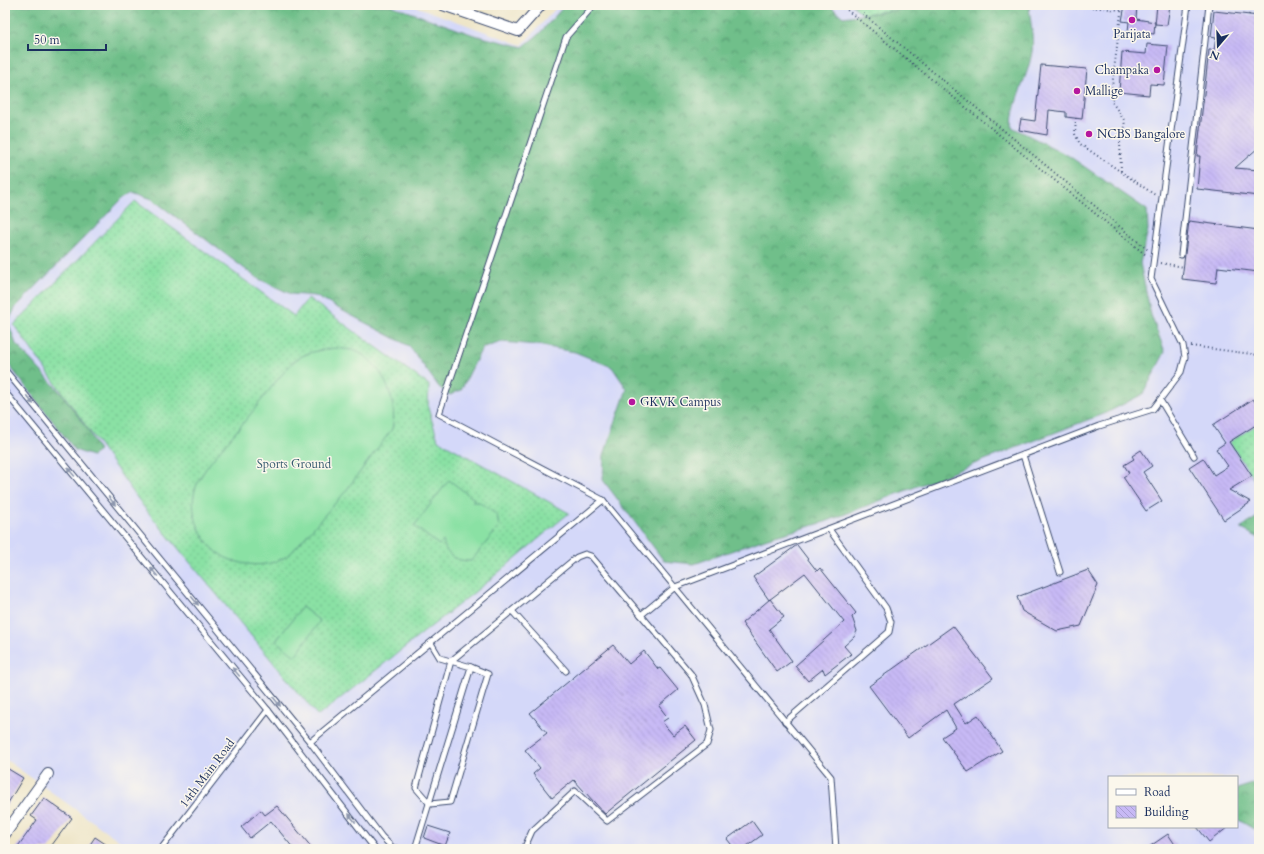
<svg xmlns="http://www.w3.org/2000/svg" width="1264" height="854" font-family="Cardo,serif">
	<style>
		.built { fill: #d4d8f9; fill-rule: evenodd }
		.grass { fill: url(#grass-dots); stroke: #528881 }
		.forest { fill: url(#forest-crowns); stroke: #457774 }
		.garden { fill: #8ae1a4; stroke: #528881 }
		.building { fill: url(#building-back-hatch) }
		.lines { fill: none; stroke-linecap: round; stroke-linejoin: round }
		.service-casing { stroke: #3b4a6e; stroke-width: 7 }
		.minor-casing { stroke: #3b4a6e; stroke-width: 12 }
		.path { stroke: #3b4a6e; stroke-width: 2; stroke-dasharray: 1 3; stroke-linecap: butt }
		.service { stroke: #fff; stroke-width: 5 }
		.minor { stroke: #fff; stroke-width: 10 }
		.oneway { fill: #8d97ae }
		.poi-dot { fill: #b5179e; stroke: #fbf7ec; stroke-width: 1.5 }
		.labels { text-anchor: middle; stroke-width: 3; stroke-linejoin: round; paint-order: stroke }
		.poi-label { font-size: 12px; fill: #1b2f5e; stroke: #fbf7ec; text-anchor: start }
		.park-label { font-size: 12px; fill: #375c70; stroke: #fbf7ec }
		.street-label { font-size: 12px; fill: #1b2f5e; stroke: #fbf7ec }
	</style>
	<defs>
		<pattern id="grass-dots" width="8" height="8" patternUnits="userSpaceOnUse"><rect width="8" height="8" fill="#8ae1a4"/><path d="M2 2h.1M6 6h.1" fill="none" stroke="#76c190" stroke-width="1.8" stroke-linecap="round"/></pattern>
		<pattern id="forest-crowns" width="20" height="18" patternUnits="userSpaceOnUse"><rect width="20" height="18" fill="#6fbf8a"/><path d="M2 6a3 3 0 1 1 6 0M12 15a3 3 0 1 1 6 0" fill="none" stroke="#5a9c74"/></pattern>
		<pattern id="building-back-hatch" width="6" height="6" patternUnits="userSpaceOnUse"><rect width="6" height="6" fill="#c7b9f5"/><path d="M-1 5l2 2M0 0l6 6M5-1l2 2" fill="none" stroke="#aa9fd4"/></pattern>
	</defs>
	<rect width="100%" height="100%" fill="#fbf7ec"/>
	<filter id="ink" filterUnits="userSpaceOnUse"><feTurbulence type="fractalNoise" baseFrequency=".025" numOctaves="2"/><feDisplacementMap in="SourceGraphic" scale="8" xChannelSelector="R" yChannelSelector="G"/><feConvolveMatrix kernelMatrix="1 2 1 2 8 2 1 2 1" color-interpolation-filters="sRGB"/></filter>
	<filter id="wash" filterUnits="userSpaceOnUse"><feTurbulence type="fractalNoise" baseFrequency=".012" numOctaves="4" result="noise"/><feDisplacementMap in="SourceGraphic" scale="16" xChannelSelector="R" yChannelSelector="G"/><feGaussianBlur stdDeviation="0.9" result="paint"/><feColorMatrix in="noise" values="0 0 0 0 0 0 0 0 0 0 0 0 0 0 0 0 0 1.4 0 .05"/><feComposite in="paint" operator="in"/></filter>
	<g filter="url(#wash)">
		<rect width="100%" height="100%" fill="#eee5c7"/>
		<!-- built -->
		<path class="built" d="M5 5H412L522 45 559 5H1259V849H131L5 759ZM1109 777H1237V827H1109Z"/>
		<!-- grass -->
		<g class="grass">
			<polygon points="852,5 922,5 896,10 863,14"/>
			<polygon points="135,201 294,316 308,298 429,385 428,408 438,440 569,513 486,583 318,716 143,506 14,325"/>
			<polygon points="1259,423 1259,478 1255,481 1229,442"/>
		</g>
		<!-- forest -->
		<g class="forest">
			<path d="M5 5H390L474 35 523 47 539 34 565 5H829L843 17 896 10 922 5H1029C1030 20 1034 37 1032 52 1028 78 1012 101 1012 127L1069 156 1147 210 1148 230 1140 263 1151 315 1165 352 1143 394 1108 412 825 522 768 538 694 564 664 561 603 480 604 455 627 389 612 367 575 352 537 345 502 342 482 348 461 390 450 395 439 387 409 346 315 296 291 294 257 278 152 199 133 192 122 199 16 307 8 322 16 344 62 394 88 430 99 451 92 456 75 450 5 360Z"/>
			<polygon points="1259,516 1259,538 1240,528"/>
			<polygon points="1259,782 1259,832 1237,819 1237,789"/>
		</g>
		<!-- garden -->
		<g class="garden">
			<path d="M336 348C341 349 347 349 352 350 382 359 399 402 392 429L345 492 291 553C273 567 252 567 231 560 203 550 184 510 198 482 208 462 226 444 240 427 258 406 273 383 292 363 304 352 320 350 336 348Z"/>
			<path d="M449 480 474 499 472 502H479L497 515 499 527 471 561C456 561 446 556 443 541L439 545 414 526Z"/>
			<polygon points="302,607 320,621 295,656 276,641"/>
		</g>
		<g id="blocks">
			<!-- building -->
			<g class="building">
				<polygon points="1125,5 1137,5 1136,19 1155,22 1154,34 1128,31 1129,22 1122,21"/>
				<polygon points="1157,5 1170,5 1167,25 1155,24"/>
				<polygon points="1214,11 1259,16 1259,147 1235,168 1259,170 1259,196 1197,189 1200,156 1197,156 1209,50 1214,50 1216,38 1211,37"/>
				<polygon points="1147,44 1168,46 1164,85 1150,84 1149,95 1119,92 1122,52 1146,54"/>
				<polygon points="1041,65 1087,69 1082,119 1066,117 1066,112 1049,110 1047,135 1019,130 1021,119 1035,121"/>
				<polygon points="1189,221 1259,230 1259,272 1218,267 1216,283 1182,279"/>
				<polygon points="1253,399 1259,408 1259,423 1229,442 1252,476 1229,490 1251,502 1224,520 1189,467 1203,458 1214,475 1228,466 1216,449 1225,443 1213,425"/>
				<polygon points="1141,450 1152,466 1143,472 1162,501 1146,511 1123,477 1129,473 1124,465 1134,459 1132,456"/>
				<polygon points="797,545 817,571 820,568 856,613 852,617 857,631 854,637 844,646 851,654 825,674 823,669 808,681 795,666 844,622 805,573 769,600 753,577"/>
				<polygon points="1088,570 1098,585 1081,626 1057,631 1022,611 1017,597"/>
				<polygon points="770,599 784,617 769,629 792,661 777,672 742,623"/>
				<polygon points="953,626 993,678 954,704 966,723 978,715 1002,751 968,772 942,737 956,728 946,710 908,738 869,686"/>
				<polygon points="613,645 629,664 644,651 658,669 660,668 678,690 659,706 668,718 662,722 673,735 685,726 696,740 605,814 574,780 552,798 533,774 540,768 525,750 547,733 530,713"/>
				<polygon points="5,767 23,778 5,808"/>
				<polygon points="44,798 72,818 49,849 16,849 37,820 31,816"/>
				<polygon points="277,806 313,849 294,849 271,821 250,838 241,827 261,810 265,815"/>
				<polygon points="752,821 762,835 743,849 735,849 727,839"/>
				<polygon points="428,826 450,833 445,846 424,838"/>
				<polygon points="1197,827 1228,827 1209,842"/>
				<polygon points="1168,834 1178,849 1146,849"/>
				<polygon points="95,837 113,849 87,849"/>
			</g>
		</g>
	</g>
	<g filter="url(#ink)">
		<use href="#blocks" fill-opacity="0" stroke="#3b4a6e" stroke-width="1"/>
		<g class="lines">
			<defs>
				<g id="service">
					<polyline points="594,5 566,37 439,414 603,500"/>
					<polyline points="1181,255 1209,5"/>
					<polyline points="5,370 310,742 382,837 393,848 406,849"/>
					<polyline points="5,392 268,710 375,849"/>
					<polyline points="1160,400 1194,456"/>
					<polyline points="1023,455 1060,572"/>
					<polyline points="512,611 566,671"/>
					<polyline points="641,615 675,587 1099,426 1153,409 1181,372 1185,357 1183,345 1151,279 1188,5"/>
					<polyline points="471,667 488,674 450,802 430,804 416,788 451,661 577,557 585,554 591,556 691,674 705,705 711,730 707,744 607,821 575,791 532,831 524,849"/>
					<polyline points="785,722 889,632 891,622 886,608 829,529"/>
					<polyline points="310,742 603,500 831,777 836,849"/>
					<polyline points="161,849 268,710"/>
					<polyline points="415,849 471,667 440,658 431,643"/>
				</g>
				<g id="minor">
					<polyline points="443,5 518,31 541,5"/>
					<polyline points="5,834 48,774"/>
				</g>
			</defs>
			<!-- service casing -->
			<use href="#service" class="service-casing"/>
			<!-- minor casing -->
			<use href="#minor" class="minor-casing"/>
			<!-- path -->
			<g class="path">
				<polyline points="841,5 1147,256"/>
				<polyline points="1068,5 1121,10"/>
				<polyline points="863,14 1148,250"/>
				<polyline points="1249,15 1251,5"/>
				<polyline points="1076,118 1075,134 1080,144 1155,195"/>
				<polyline points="1121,171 1120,141 1125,126 1124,120 1112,102 1112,87 1122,5"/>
				<polyline points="1161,263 1184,267"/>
				<polyline points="1191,346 1259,355"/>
			</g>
			<!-- service -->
			<use href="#service" class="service"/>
			<!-- minor -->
			<use href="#minor" class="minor"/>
		</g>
		<!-- one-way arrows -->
		<defs><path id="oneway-solid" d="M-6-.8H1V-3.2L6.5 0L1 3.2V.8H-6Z"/></defs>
		<g class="oneway">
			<use href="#oneway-solid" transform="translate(30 400) rotate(51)"/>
			<use href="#oneway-solid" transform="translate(71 472) rotate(-130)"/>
			<use href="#oneway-solid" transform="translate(112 501) rotate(51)"/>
			<use href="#oneway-solid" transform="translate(154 572) rotate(-130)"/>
			<use href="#oneway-solid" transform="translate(195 601) rotate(51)"/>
			<use href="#oneway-solid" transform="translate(236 672) rotate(-130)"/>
			<use href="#oneway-solid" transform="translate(277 702) rotate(51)"/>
			<use href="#oneway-solid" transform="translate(352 818) rotate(-128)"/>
		</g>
	</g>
	<!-- markers -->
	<g class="poi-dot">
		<circle cx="1132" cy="20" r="4"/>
		<circle cx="1157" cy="70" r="4"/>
		<circle cx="1077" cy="91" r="4"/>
		<circle cx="1089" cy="134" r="4"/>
		<circle cx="632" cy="402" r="4"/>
	</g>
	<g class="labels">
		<!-- poi labels -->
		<g class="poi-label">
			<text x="1132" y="38" text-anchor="middle">Parijata</text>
			<text x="1149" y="74" text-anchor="end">Champaka</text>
			<text x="1085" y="95">Mallige</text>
			<text x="1097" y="138">NCBS Bangalore</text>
			<text x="640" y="406">GKVK Campus</text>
		</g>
		<!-- park labels -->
		<g class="park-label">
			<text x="294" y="468">Sports Ground</text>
		</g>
		<!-- street labels -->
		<g class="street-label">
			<text transform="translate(207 773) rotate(-53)" y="4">14th Main Road</text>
		</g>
	</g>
	<!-- margin -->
	<rect width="1264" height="854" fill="none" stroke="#fbf7ec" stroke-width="20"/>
	<!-- legend -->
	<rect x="1108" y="776" width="130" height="52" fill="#fbf7ec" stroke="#a1a7b3"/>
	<rect x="1116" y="789" width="20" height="6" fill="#ffffff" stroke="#a1a7b3"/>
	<text x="1144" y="796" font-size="12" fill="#1b2f5e">Road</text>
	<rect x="1116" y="806" width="20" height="12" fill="url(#building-back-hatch)" stroke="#a1a7b3"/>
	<text x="1144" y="816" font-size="12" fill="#1b2f5e">Building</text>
	<!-- north arrow -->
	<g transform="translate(1218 46) rotate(199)" stroke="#fbf7ec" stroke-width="3" paint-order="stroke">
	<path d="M0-3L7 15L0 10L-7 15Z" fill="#1b2f5e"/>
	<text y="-6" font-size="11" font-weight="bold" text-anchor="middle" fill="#1b2f5e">N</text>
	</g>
	<!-- scale -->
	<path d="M28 44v6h78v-6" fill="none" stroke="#1b2f5e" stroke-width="2"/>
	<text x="34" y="44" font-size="12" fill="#1b2f5e" stroke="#fbf7ec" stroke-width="3" paint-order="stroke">50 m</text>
</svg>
